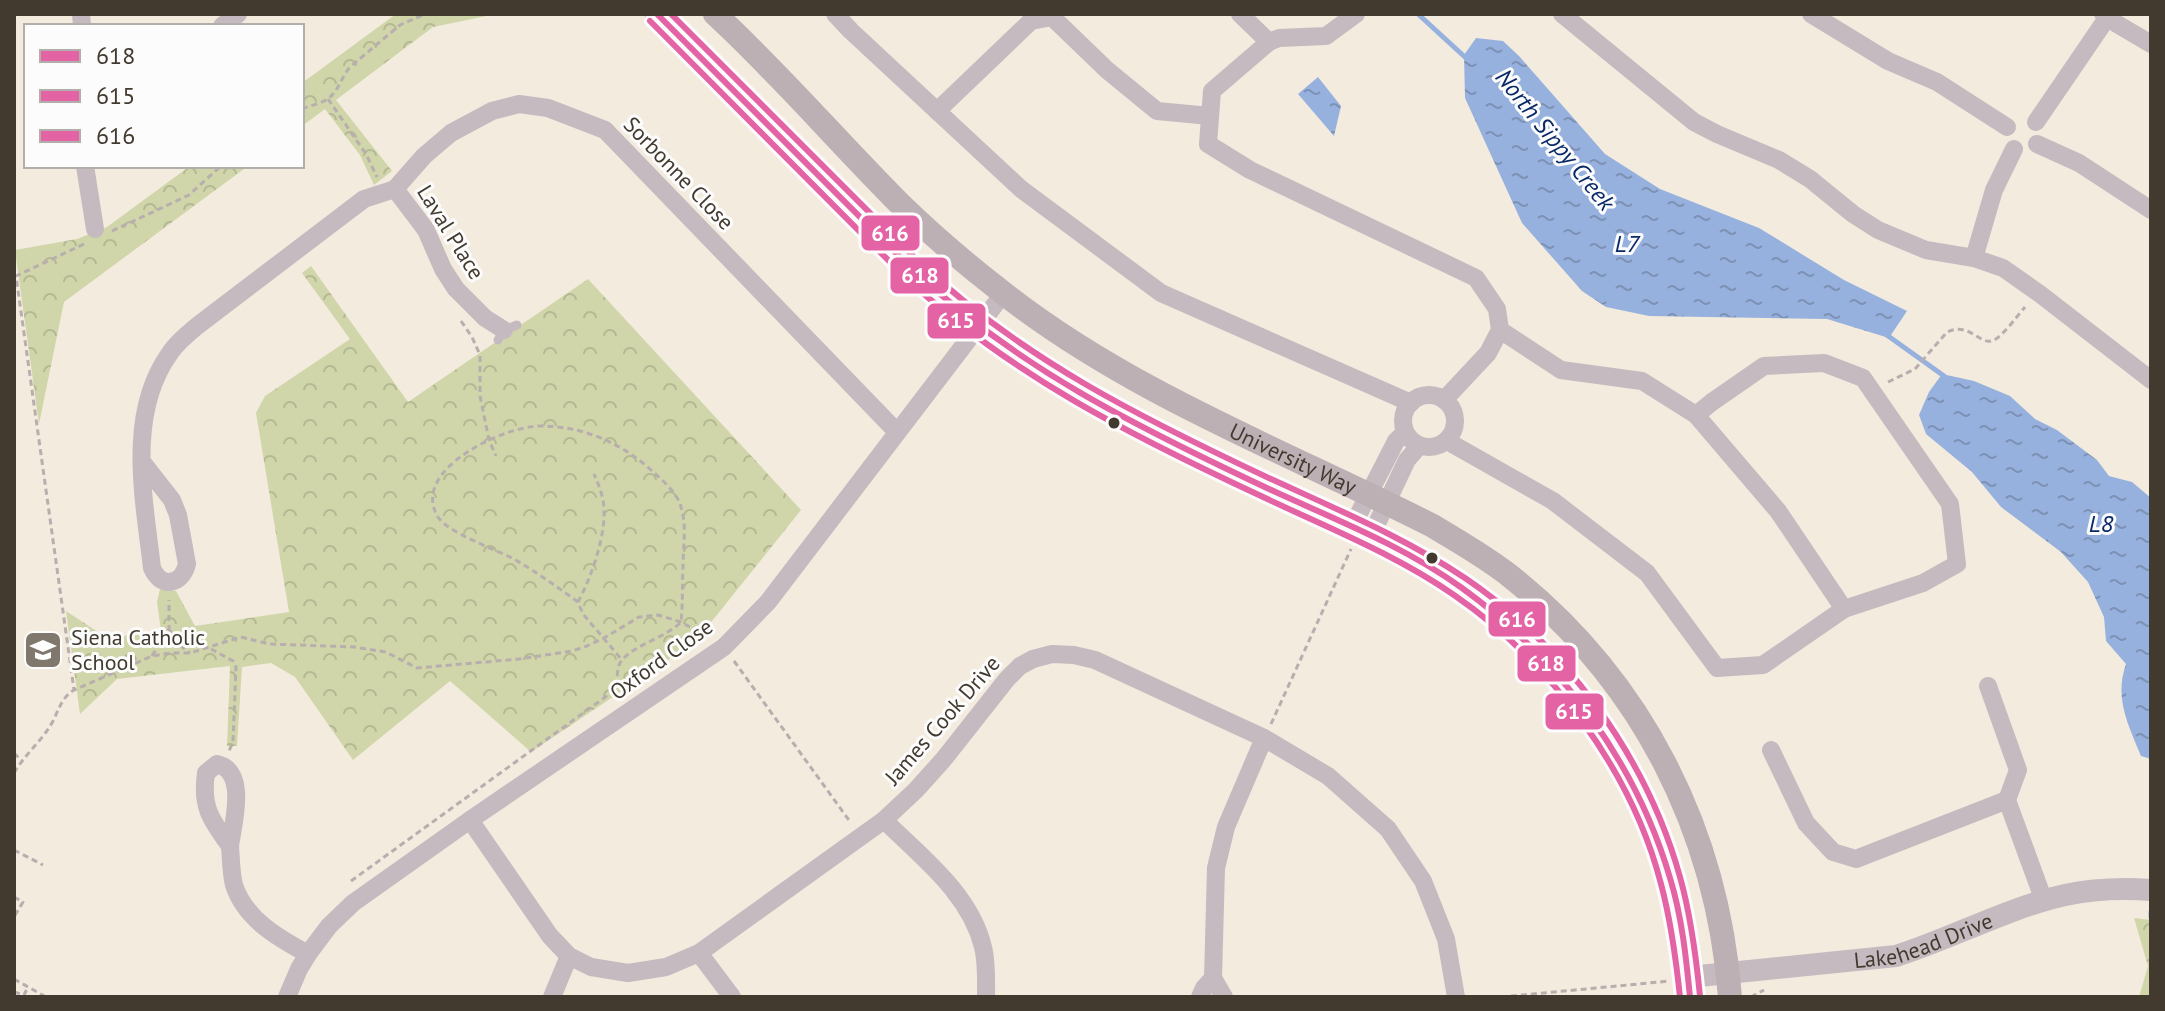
<svg xmlns="http://www.w3.org/2000/svg" width="2165" height="1011" font-family="'PT Sans',sans-serif">
	<style>
		.forest { fill: url(#forest-crowns) }
		.water { fill: url(#water-ripples) }
		.lines { fill: none; stroke-linecap: round; stroke-linejoin: round }
		.stream { stroke: #97b1df; stroke-width: 5 }
		.path { stroke: #b8aeae; stroke-width: 3; stroke-dasharray: 6 4; stroke-linecap: butt }
		.service { stroke: #c5babf; stroke-width: 9 }
		.minor { stroke: #c5babf; stroke-width: 18 }
		.tertiary { stroke: #c5babf; stroke-width: 22 }
		.secondary { stroke: #bdb0b5; stroke-width: 24 }
		.bus-1-casing { stroke: #fcfcfc; stroke-width: 12 }
		.bus-2-casing { stroke: #fcfcfc; stroke-width: 12 }
		.bus-3-casing { stroke: #fcfcfc; stroke-width: 12 }
		.bus-1 { stroke: #e463a4; stroke-width: 6 }
		.bus-2 { stroke: #e463a4; stroke-width: 6 }
		.bus-3 { stroke: #e463a4; stroke-width: 6 }
		.bus-dot { fill: #423a2e; stroke: #fcfcfc; stroke-width: 3 }
		.labels { text-anchor: middle; stroke-width: 6; stroke-linejoin: round; paint-order: stroke }
		.street-label { font-size: 22px; fill: #423a2e; stroke: #fcfcfc }
		.poi-label { font-size: 22px; fill: #423a2e; stroke: #fcfcfc; text-anchor: start }
		.water-label { font-size: 24px; font-style: italic; fill: #082968; stroke: #fcfcfc }
		.line-badge { stroke: #fcfcfc; stroke-width: 3 }
		.badge-label { font-size: 22px; text-anchor: middle; font-weight: bold; fill: #fff }
	</style>
	<defs>
		<pattern id="forest-crowns" width="20" height="18" patternUnits="userSpaceOnUse" patternTransform="scale(2)"><rect width="20" height="18" fill="#d0d6aa"/><path d="M2 6a3 3 0 1 1 6 0M12 15a3 3 0 1 1 6 0" fill="none" stroke="#b4b893"/></pattern>
		<pattern id="water-ripples" width="26" height="14" patternUnits="userSpaceOnUse" patternTransform="scale(2)"><rect width="26" height="14" fill="#97b1df"/><path d="M2 4q2-2 4 0t4 0M15 11q2-2 4 0t4 0" fill="none" stroke="#7d91b5"/></pattern>
	</defs>
	<rect width="100%" height="100%" fill="#f3ebde"/>
	<!-- forest -->
	<g class="forest">
		<polygon points="396,14 496,14 433,27 336,100 392,171 374,185 360,155 325,109 302,126 302,83"/>
		<polygon points="190,166 248,166 64,302 39,424 15,250 77,239 107,227"/>
		<polygon points="311,266 408,402 588,279 801,510 696,641 531,752 450,681 353,760 295,677 271,663 242,667 237,746 227,746 230,666 117,679 80,714 66,611 107,638 161,631 157,602 160,589 176,591 195,626 289,612 256,413 265,396 350,339 302,273"/>
		<polygon points="2134,918 2151,920 2151,997 2139,997 2148,966"/>
	</g>
	<!-- water -->
	<g class="water">
		<polygon points="1476,38 1503,41 1519,56 1605,154 1660,189 1759,228 1844,280 1907,311 1889,338 1827,319 1649,316 1606,307 1582,291 1522,223 1465,98 1464,55"/>
		<polygon points="1318,77 1341,106 1334,136 1298,94"/>
		<path d="M1942 374 1974 381 2010 396 2035 419 2057 430 2097 460 2109 476 2132 482 2151 498V759L2141 756C2128 724 2114 698 2126 664L2106 641 2104 617 2088 582 2061 552 2001 507 1972 472 1926 434 1919 415 1929 392Z"/>
	</g>
	<g class="lines">
		<!-- stream -->
		<g class="stream">
			<polyline points="1418,14 1466,58"/>
			<polyline points="1884,333 1944,376"/>
			<polyline points="2151,912 2151,917"/>
		</g>
		<!-- path -->
		<g class="path">
			<polyline points="328,99 366,154 377,177"/>
			<path d="M302 109C311 105 326 103 332 95 340 87 342 76 350 67L400 25 425 14"/>
			<polyline points="112,231 189,195 221,166"/>
			<polyline points="84,244 16,276 74,690 152,656 171,653 190,653 241,637 269,644 354,647 386,652 417,668 519,659 572,651 587,646 604,638 639,617 658,615 681,622 708,637"/>
			<polyline points="461,321 472,337 480,355 480,396 489,440 496,456"/>
			<path d="M1888 382 1915 369 1947 332C1970 321 1980 347 1994 340 2004 335 2017 316 2025 307"/>
			<path d="M578 602C591 578 605 538 604 511 604 497 599 486 594 474"/>
			<polyline points="169,629 177,643 190,653"/>
			<polyline points="211,649 233,661 236,667 233,742 229,751"/>
			<polyline points="152,656 169,629 169,600"/>
			<polyline points="734,661 851,823"/>
			<polyline points="1271,724 1351,549"/>
			<polyline points="14,753 22,761"/>
			<path d="M14 773C25 754 43 740 53 721 59 709 62 697 74 690"/>
			<polyline points="14,850 43,865"/>
			<path d="M351 881 615 690C619 680 615 668 622 660 636 644 665 638 681 622 683 604 682 586 683 567 683 547 687 526 681 507 677 492 662 480 651 470 620 442 582 426 540 426 504 426 409 470 438 517 447 532 494 549 512 558 535 571 556 586 578 602L583 614 622 660"/>
			<polyline points="14,897 23,902 14,917"/>
			<polyline points="14,979 46,997"/>
			<polyline points="14,992 24,995 28,987"/>
			<polyline points="1501,997 1670,981"/>
			<polyline points="1751,997 1764,990"/>
		</g>
		<!-- service -->
		<polyline class="service" points="498,340 504,330 517,325"/>
		<!-- minor -->
		<g class="minor">
			<polyline points="81,14 82,26"/>
			<polyline points="835,14 851,31 1021,189 1161,293 1411,403"/>
			<polyline points="1240,14 1269,42"/>
			<polyline points="1356,14 1326,36 1279,38 1269,42 1212,91 1208,144 1250,170 1476,278 1497,309 1500,330 1488,353 1444,400"/>
			<polyline points="1562,14 1694,122 1717,134 1779,160 1810,179 1853,214 1878,230 1926,250 1974,258 2003,268 2040,294 2151,380"/>
			<polyline points="1811,14 1888,61 1937,82 2007,127"/>
			<polyline points="2103,14 2107,18 2151,44"/>
			<polyline points="222,26 238,14"/>
			<polyline points="937,111 1031,21 1052,17 1107,70 1157,111 1210,116"/>
			<polyline points="2036,122 2107,18"/>
			<polyline points="2037,144 2079,163 2151,210"/>
			<polyline points="85,166 95,229"/>
			<polyline points="395,189 426,230 443,269 456,289 485,318 504,330"/>
			<polyline points="1974,258 1994,190 2014,149"/>
			<circle cx="1429" cy="421" r="26"/>
			<polyline points="1696,415 1778,511 1844,609"/>
			<polyline points="1447,441 1553,501 1647,573 1717,668 1763,665 1844,609 1923,583 1957,564 1950,504 1863,378 1824,363 1764,366 1712,402 1696,415 1642,381 1561,370 1500,330"/>
			<path d="M143 463 172 500 178 515 187 564C182 585 161 589 152 568 144 498 126 414 170 353 178 341 190 332 201 323L364 199 395 189 424 156 451 133 492 111 519 104 548 108 605 130 897 432"/>
			<polyline points="1352,527 1396,441 1405,432"/>
			<polyline points="1371,536 1407,460 1419,446"/>
			<polyline points="1988,686 2018,770 2007,800"/>
			<polyline points="1771,750 1806,823 1833,852 1856,859 2007,800 2044,901"/>
			<path d="M217 764C248 771 233 824 230 846 211 820 201 807 206 773Z"/>
			<polyline points="470,820 550,936 569,956 591,967 628,973 666,967 699,953 884,820 916,790 943,760 1007,679 1020,666 1033,659 1052,654 1074,655 1095,660 1264,738 1328,776 1388,829 1423,881 1446,939 1456,997"/>
			<path d="M884 820C921 857 970 893 983 947 987 963 986 981 986 997"/>
			<path d="M230 846C231 859 231 873 234 885 245 919 278 938 308 954"/>
			<polyline points="699,953 732,997"/>
			<polyline points="287,997 299,969 308,954 329,926 353,903 470,820 724,647 768,602 1003,294"/>
			<polyline points="552,997 569,956"/>
			<polyline points="1200,997 1204,988 1213,978"/>
			<polyline points="1224,997 1213,978 1216,868 1226,827 1264,738"/>
		</g>
		<!-- tertiary -->
		<path class="tertiary" id="s1" d="M1689 977 1896 956C1953 938 2007 908 2065 895 2093 889 2122 888 2151 890"/>
		<!-- secondary -->
		<g class="secondary">
			<path d="M657 14C720 74 781 136 842 198 887 244 931 293 984 330 1043 372 1103 410 1169 442 1216 464 1263 486 1310 508 1362 532 1415 556 1462 588 1593 679 1684 836 1690 997"/>
			<path id="s2" d="M715 14C780 74 838 142 901 205 933 236 967 265 1002 292 1130 393 1289 453 1433 526 1459 542 1486 557 1510 576 1642 681 1717 830 1730 997"/>
		</g>
		<defs>
			<path id="bus-1" d="M657 14 910 267C1015 367 1139 428 1269 489 1334 519 1404 546 1462 588 1560 659 1636 762 1670 878 1682 917 1686 957 1690 997"/>
			<path id="bus-2" d="M650 21 903 275C1008 374 1132 436 1261 496 1326 527 1395 554 1454 595 1550 661 1632 771 1661 884 1671 921 1676 959 1680 997"/>
			<path id="bus-3" d="M671 14 917 260C1020 358 1143 419 1271 479 1336 509 1404 537 1465 578 1566 646 1647 758 1680 877 1691 916 1696 956 1700 996"/>
		</defs>
		<!-- bus-1 casing -->
		<use href="#bus-1" class="bus-1-casing"/>
		<!-- bus-2 casing -->
		<use href="#bus-2" class="bus-2-casing"/>
		<!-- bus-3 casing -->
		<use href="#bus-3" class="bus-3-casing"/>
		<!-- bus-1 -->
		<use href="#bus-1" class="bus-1"/>
		<!-- bus-2 -->
		<use href="#bus-2" class="bus-2"/>
		<!-- bus-3 -->
		<use href="#bus-3" class="bus-3"/>
	</g>
	<!-- icons -->
	<defs>
		<symbol id="school-square" viewBox="-11 -11 22 22"><rect x="-9" y="-9" width="18" height="18" rx="4" fill="#80786c" stroke="#fcfcfc"/><path d="M0-5L7-2L0 1L-7-2ZM-4 1L0 2.5L4 1V4Q0 6-4 4Z" fill="#fff"/></symbol>
	</defs>
	<g fill-rule="evenodd">
		<use href="#school-square" x="21" y="628" width="44" height="44"/>
	</g>
	<!-- markers -->
	<g class="bus-dot">
		<circle cx="1114" cy="423" r="7"/>
		<circle cx="1432" cy="558" r="7"/>
	</g>
	<g class="labels">
		<!-- street labels -->
		<g class="street-label">
			<text transform="translate(679 173) rotate(46)" y="8">Sorbonne Close</text>
			<text transform="translate(451 232) rotate(58)" y="8">Laval Place</text>
			<text dy="8" stroke="none"><textPath href="#s2" startOffset="736">University Way</textPath></text>
			<text transform="translate(661 659) rotate(-36)" y="8">Oxford Close</text>
			<text transform="translate(942 720) rotate(-49)" y="8">James Cook Drive</text>
			<text dy="8" stroke="none"><textPath href="#s1" startOffset="238">Lakehead Drive</textPath></text>
		</g>
		<!-- poi labels -->
		<g class="poi-label">
			<text x="71" y="645">Siena Catholic<tspan x="71" dy="25">School</tspan></text>
		</g>
		<!-- water labels -->
		<g class="water-label">
			<text transform="translate(1555 140) rotate(51)" y="8">North Sippy Creek</text>
			<text x="1627" y="252">L7</text>
			<text x="2101" y="532">L8</text>
		</g>
	</g>
	<g class="line-badge">
		<rect x="860" y="214" width="61" height="38" rx="8" fill="#e463a4"/>
		<rect x="889" y="256" width="61" height="39" rx="8" fill="#e463a4"/>
		<rect x="926" y="302" width="61" height="38" rx="8" fill="#e463a4"/>
		<rect x="1487" y="600" width="60" height="38" rx="8" fill="#e463a4"/>
		<rect x="1516" y="644" width="61" height="39" rx="8" fill="#e463a4"/>
		<rect x="1544" y="692" width="61" height="39" rx="8" fill="#e463a4"/>
	</g>
	<g class="badge-label">
		<text x="890" y="241">616</text>
		<text x="920" y="283">618</text>
		<text x="956" y="328">615</text>
		<text x="1517" y="627">616</text>
		<text x="1546" y="671">618</text>
		<text x="1574" y="719">615</text>
	</g>
	<!-- border -->
	<rect width="2165" height="1011" fill="none" stroke="#423a2e" stroke-width="32"/>
	<!-- legend -->
	<rect x="24" y="24" width="280" height="144" fill="#fcfcfc" stroke="#b2aeaa" stroke-width="2"/>
	<rect x="40" y="50" width="40" height="12" fill="#e463a4" stroke="#b2aeaa" stroke-width="2"/>
	<text x="96" y="64" font-size="24" fill="#423a2e">618</text>
	<rect x="40" y="90" width="40" height="12" fill="#e463a4" stroke="#b2aeaa" stroke-width="2"/>
	<text x="96" y="104" font-size="24" fill="#423a2e">615</text>
	<rect x="40" y="130" width="40" height="12" fill="#e463a4" stroke="#b2aeaa" stroke-width="2"/>
	<text x="96" y="144" font-size="24" fill="#423a2e">616</text>
</svg>
